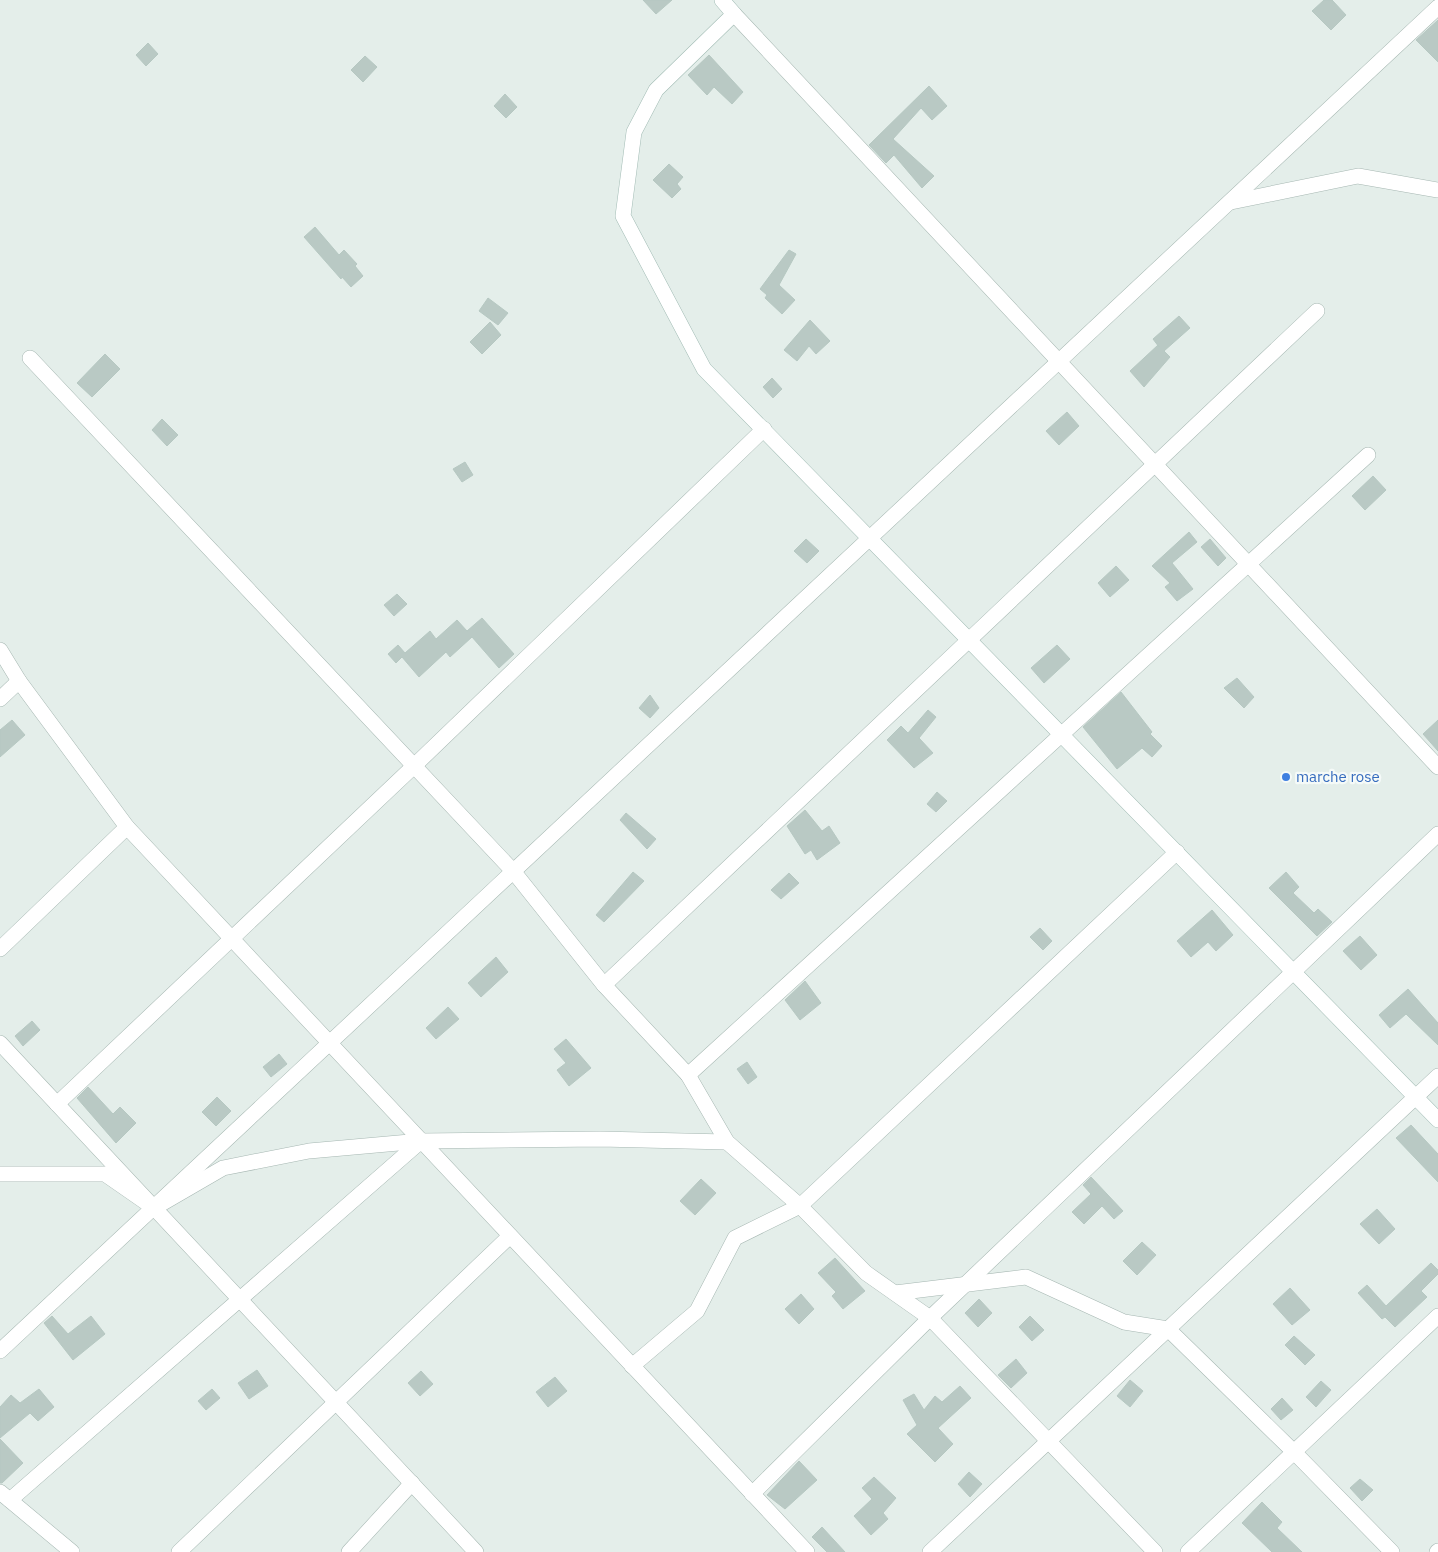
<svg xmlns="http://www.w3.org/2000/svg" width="1438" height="1552" font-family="'IBM Plex Sans',sans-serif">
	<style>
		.building { fill: #b9c9c4; stroke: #b6c8c2 }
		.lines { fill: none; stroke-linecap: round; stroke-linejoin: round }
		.street-casing { stroke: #a6b7b2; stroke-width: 16 }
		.secondary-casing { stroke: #a1bbb4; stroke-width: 16 }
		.street { stroke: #fff; stroke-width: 15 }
		.secondary { stroke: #fff; stroke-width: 15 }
		.shop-dot { fill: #3f7fe0; stroke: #f5faf8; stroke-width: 2 }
		.labels { text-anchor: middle; stroke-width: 4.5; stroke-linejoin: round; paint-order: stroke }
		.shop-label { font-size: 15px; fill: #366cbe; stroke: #f5faf8; text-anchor: start }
	</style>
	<rect width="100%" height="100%" fill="#e4eeea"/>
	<!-- building -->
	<g class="building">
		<polygon points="643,0 672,0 656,14"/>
		<polygon points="1324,0 1332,0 1346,15 1331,30 1312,11"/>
		<polygon points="1438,20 1438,62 1416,40"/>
		<polygon points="148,43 158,54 146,66 136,55"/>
		<polygon points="709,55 743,92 732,104 714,87 707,95 688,75"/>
		<polygon points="365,56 377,67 363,82 351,70"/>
		<polygon points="929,86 947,106 932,120 921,108 893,139 934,176 922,188 894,155 886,163 869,145"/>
		<polygon points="505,94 517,107 506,118 494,106"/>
		<polygon points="669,164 683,177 677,184 681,189 672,198 653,180"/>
		<polygon points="315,227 339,255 344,250 357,264 355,266 363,276 351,287 342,277 341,279 304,237"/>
		<polygon points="789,250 796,254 779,285 795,300 782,314 765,298 767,295 760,289"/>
		<polygon points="488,298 508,313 498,325 479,311"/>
		<polygon points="1179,316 1190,328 1164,351 1170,357 1144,387 1130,371 1158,345 1159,347 1153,339"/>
		<polygon points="810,320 830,341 816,354 809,346 797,361 784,350"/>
		<polygon points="490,322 501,335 482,354 470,342"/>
		<polygon points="105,354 120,369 92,397 77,383"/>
		<polygon points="772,378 782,389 773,398 763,387"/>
		<polygon points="1067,412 1079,426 1059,445 1046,431"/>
		<polygon points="162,419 178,435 167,446 152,430"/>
		<polygon points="465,462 473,475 462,482 453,469"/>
		<polygon points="1373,476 1386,490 1365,510 1352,496"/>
		<polygon points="1189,532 1197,542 1172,563 1193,589 1177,601 1165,587 1170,583 1152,566"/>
		<polygon points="806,539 819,551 807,563 794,551"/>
		<polygon points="1210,539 1226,558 1218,566 1201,547"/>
		<polygon points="1116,566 1129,580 1110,597 1098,583"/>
		<polygon points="397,594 407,604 394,616 384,605"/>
		<polygon points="482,618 514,654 499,668 472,637 450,657 446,652 419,677 402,657 396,663 388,654 398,645 405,653 430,631 436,639 457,620 467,631"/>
		<polygon points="1057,645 1070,659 1044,683 1031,668"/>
		<polygon points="1237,678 1254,697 1244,708 1224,688"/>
		<polygon points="1121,692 1152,732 1150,734 1162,746 1152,757 1142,748 1117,769 1083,727"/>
		<polygon points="650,695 659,708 650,718 639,708"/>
		<polygon points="928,710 936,717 919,738 933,753 914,768 887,740 901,726 908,733"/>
		<polygon points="12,720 25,735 0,757 0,730"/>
		<polygon points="1438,720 1438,751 1423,734"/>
		<polygon points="937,792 947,801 936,812 927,804"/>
		<polygon points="805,810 822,831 829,826 840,843 817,860 811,850 805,854 787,826"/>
		<polygon points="626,813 656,839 647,849 620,820"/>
		<polygon points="633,872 644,881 604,922 596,915"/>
		<polygon points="1286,872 1299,887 1293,893 1314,913 1318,909 1332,922 1317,936 1269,888"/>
		<polygon points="789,873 799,883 781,899 771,890"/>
		<polygon points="1212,910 1233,935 1216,951 1208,942 1191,957 1177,941"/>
		<polygon points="1040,928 1052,941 1043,950 1030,937"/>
		<polygon points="1360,936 1377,955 1361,970 1343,951"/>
		<polygon points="496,957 508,972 481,997 468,983"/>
		<polygon points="805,981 821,1003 800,1020 785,1000"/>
		<polygon points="1408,989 1438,1023 1438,1045 1406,1014 1390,1028 1379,1015"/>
		<polygon points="448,1007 459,1019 436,1039 426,1028"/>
		<polygon points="32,1021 40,1030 23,1046 15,1036"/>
		<polygon points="566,1039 591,1068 569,1086 557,1070 566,1063 554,1049"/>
		<polygon points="279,1054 287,1064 271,1077 263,1067"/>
		<polygon points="747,1062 757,1077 748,1084 737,1069"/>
		<polygon points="88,1087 113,1114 120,1107 136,1123 116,1143 77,1098"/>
		<polygon points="217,1097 231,1111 216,1126 202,1112"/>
		<polygon points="1411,1125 1438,1154 1438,1182 1396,1138"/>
		<polygon points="1091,1177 1123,1211 1114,1219 1102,1206 1084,1224 1072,1212 1091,1194 1083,1185"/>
		<polygon points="701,1179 716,1193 695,1215 680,1201"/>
		<polygon points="1377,1209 1395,1229 1379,1244 1360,1224"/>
		<polygon points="1142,1242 1156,1255 1137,1275 1123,1261"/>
		<polygon points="835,1258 865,1291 843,1309 832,1296 836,1292 818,1273"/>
		<polygon points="1431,1263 1438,1270 1438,1274 1421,1291 1427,1297 1395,1327 1385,1317 1382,1319 1358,1293 1367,1285 1386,1306"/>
		<polygon points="1290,1288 1310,1310 1292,1325 1273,1304"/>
		<polygon points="801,1294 814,1309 799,1324 785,1309"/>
		<polygon points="979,1299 992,1313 978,1327 965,1313"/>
		<polygon points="52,1316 68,1334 91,1316 105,1334 73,1360 44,1323"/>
		<polygon points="1030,1316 1044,1330 1032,1341 1019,1327"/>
		<polygon points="1294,1336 1315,1355 1305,1365 1285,1345"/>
		<polygon points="1016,1359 1027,1373 1011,1388 998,1375"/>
		<polygon points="257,1370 268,1386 249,1399 238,1383"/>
		<polygon points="421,1371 433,1384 420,1396 408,1383"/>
		<polygon points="555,1377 567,1391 548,1407 536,1392"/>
		<polygon points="1130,1380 1143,1391 1130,1407 1117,1396"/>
		<polygon points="1321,1381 1331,1390 1316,1407 1306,1397"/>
		<polygon points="960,1386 971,1398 938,1428 953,1444 935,1462 907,1434 917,1425 903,1400 914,1394 924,1410 935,1396 942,1402"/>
		<polygon points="39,1389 54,1407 38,1421 30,1413 0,1438 0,1407 11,1395 20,1403"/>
		<polygon points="212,1389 220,1398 206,1410 198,1401"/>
		<polygon points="1282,1398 1293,1410 1281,1420 1271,1409"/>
		<polygon points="0,1439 23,1463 2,1483 0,1483"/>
		<polygon points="799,1461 817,1480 785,1509 767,1495"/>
		<polygon points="969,1472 982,1484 970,1497 958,1484"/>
		<polygon points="874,1477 896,1498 883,1513 888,1519 871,1535 854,1516 872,1499 862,1488"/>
		<polygon points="1360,1479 1373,1490 1362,1501 1350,1488"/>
		<polygon points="1262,1502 1282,1522 1277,1528 1302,1552 1272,1552 1242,1523"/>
		<polygon points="822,1527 845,1552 827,1552 812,1537"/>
	</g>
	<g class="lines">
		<defs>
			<g id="street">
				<polyline points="734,14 1438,767"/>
				<polyline points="1231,202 1358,176 1438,190"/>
				<polyline points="30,358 513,871 604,985 688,1075 727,1142 800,1206 866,1273 930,1318 1155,1552"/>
				<polyline points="0,650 19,681 127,827 807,1552"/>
				<polyline points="0,699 19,681"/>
				<polyline points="0,949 127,827"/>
				<polyline points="604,985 1317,311"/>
				<polyline points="0,1043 476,1552"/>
				<polyline points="688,1075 1368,455"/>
				<polyline points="57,1104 414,766 764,429"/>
				<polyline points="0,1174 105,1174 154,1208 223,1168 309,1151 421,1141 600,1139 727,1142"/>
				<polyline points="895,1293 1026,1277 1124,1322 1168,1329 1294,1452 1392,1552"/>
				<polyline points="0,1351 1438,7"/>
				<polyline points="632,1366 697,1311 735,1238 800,1206 1177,852"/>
				<polyline points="0,1492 72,1552"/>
				<polyline points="752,1494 930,1318 1438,834"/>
				<polyline points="10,1500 421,1141"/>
				<polyline points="179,1552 510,1236"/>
				<polyline points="349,1552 412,1483"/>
				<polyline points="930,1552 1438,1076"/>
				<polyline points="1188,1552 1438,1316"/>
				<polyline points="1437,1552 1438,1551"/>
			</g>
			<polyline id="secondary" points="722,0 734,14 656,90 634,132 623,216 704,369 1438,1120"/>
		</defs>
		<!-- street casing -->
		<use href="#street" class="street-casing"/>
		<!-- secondary casing -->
		<use href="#secondary" class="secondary-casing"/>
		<!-- street -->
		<use href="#street" class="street"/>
		<!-- secondary -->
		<use href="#secondary" class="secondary"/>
	</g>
	<!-- markers -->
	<circle class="shop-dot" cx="1286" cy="777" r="5"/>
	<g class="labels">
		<!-- shop labels -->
		<g class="shop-label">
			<text x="1296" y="782">marche rose</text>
		</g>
	</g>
</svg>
